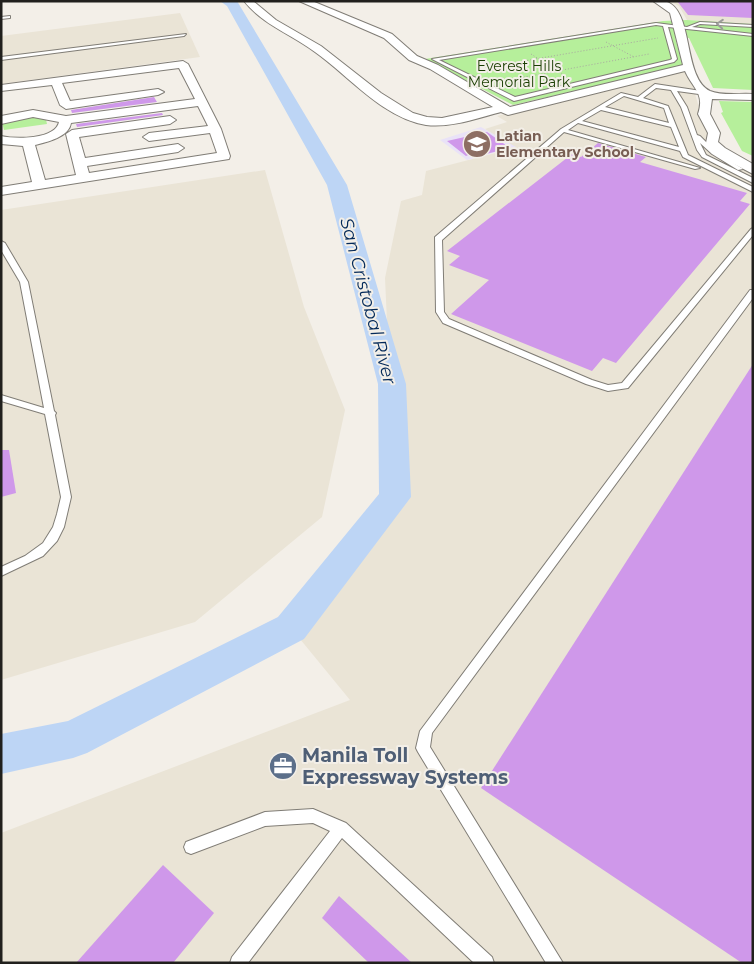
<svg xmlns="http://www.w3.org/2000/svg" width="754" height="964" font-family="Montserrat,sans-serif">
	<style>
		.built { fill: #eae4d6 }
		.education { fill: #e9e2f7 }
		.green { fill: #b6ef9b }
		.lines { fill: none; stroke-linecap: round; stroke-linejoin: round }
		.river { fill: #bdd5f5; fill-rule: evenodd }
		.building { fill: #cf98ea }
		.lane-casing { stroke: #807d76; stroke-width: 2 }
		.street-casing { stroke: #807d76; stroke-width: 2 }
		.path { stroke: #a9a6a0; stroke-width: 1; stroke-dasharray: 1 2; stroke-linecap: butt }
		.lane { fill: #fff; fill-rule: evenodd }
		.street { fill: #fff; fill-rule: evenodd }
		.oneway { stroke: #9b9b99 }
		.labels { text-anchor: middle; stroke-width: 4; stroke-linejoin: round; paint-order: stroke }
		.far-park-label { font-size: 14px; fill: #1a3e02; stroke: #f3efe8 }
		.far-education-label { font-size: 14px; font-weight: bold; fill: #785e54; stroke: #f3efe8; text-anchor: start }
		.water-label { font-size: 18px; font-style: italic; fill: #032959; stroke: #f3efe8 }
		.near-service-label { font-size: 19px; font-weight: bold; fill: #4e5e75; stroke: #f3efe8; text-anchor: start }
	</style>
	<rect width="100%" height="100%" fill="#f3efe8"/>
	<!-- built -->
	<g class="built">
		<polygon points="669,1 753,1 753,24 687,20 679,6"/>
		<polygon points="180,13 200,57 1,84 1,36"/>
		<polygon points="683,71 689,72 701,115 711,137 753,171 753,963 1,963 1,833 350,700 291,628 395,497 385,278 401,201 422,195 426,171 515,148 485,129 507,122 497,116"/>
		<polygon points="265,170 304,307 345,410 322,517 195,622 1,680 1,210"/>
	</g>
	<!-- education -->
	<polygon class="education" points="481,127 516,147 467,160 440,140"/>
	<!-- green -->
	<g class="green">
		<polygon points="687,20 753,24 753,90 713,88 689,38 675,37 683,66 513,105 425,59 663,21"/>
		<polygon points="719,101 753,102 753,156 742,151 721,113 723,112"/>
		<polygon points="45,115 47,124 4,130 2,122"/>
	</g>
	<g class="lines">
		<!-- river -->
		<polygon class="river" points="220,1 237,1 347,185 406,384 411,497 304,639 87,753 73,758 1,774 1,734 68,721 278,617 379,494 378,384 327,185 227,6"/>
	</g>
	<!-- building -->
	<g class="building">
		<polygon points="677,1 753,1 753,18 688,15"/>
		<polygon points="154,97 157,102 72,113 71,110"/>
		<polygon points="162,113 163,115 77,127 76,124"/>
		<polygon points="487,132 510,148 478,156 473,153 466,156 447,141"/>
		<polygon points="598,143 646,157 640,162 747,193 740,201 750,204 616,363 603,358 592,371 451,314 489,280 449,265 460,256 447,251 572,154 581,157"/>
		<polygon points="753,364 753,963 742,963 481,788"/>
		<polygon points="1,450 9,450 16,493 1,497"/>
		<polygon points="163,865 214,913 173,963 76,963"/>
		<polygon points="339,896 412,963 369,963 322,918"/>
	</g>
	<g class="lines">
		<defs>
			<g id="lane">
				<polygon points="10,16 10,18 1,19 1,17"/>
				<path d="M700 22 753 25V27L700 24 692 27 753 34V36L668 27 677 59 674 62 514 101 432 59 656 23 687 27ZM656 25 663 26 672 59 670 60 515 97 439 60Z"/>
				<polygon points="186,34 184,36 1,60 1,57"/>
				<path d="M655 84 708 92 709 93 706 95 677 91 687 107 697 135 700 136 716 152 743 169 738 170 712 154 700 143 706 155 753 178V183L702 157 697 150 681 107 671 90 656 88 643 98 668 106 688 155 753 187V192L683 157 680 151 578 123 568 130 700 168 695 169 564 132 442 240 444 312 449 319 592 380 608 385 622 383 751 229 753 228V235L628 388 608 391 586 384 443 323 436 312 435 237 561 129 621 93 638 97ZM624 96 664 108 669 123 605 107ZM601 110 671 127 679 147 582 121Z"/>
				<polygon points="1,241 5,243 28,282 54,411 56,413 55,415 71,497 64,527 57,541 43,556 1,576 1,567 25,556 43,543 53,527 57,514 61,497 45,414 1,401 1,395 44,408 20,282 1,250"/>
				<polygon points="750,290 753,290 753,298 432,733 430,747 563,963 546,963 418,752 416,748 420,731"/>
				<polygon points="313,809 346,823 492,957 494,963 474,963 342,838 248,963 230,963 232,957 330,831 313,823 265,826 191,854 186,852 184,847 186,842 265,812"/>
			</g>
			<g id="street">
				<path d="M244 1H253L276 20 321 46 381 93 413 113 427 117 442 118 493 107 430 69 409 60 384 38 299 1H312L392 34 417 56 438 65 510 107 683 65 670 13 653 1C659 1 666 0 671 4 693 19 684 78 710 91 722 96 740 93 753 94V100L712 99 710 114 720 133 718 142 725 148 753 164V174L715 154 706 143 708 133 698 114C705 93 693 89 685 71L508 115 501 112C478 118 451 128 426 125 383 118 349 76 315 52 291 34 263 25 244 1Z"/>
				<path d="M183 61 188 64 221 129 230 156 229 159 1 195V187L32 182 23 146 1 144V136C15 139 55 140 59 122L33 117 1 124V116L33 110 66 116 195 99 179 68 62 83 70 101 158 89 164 92 158 95 66 109 60 105 52 85 1 91V85ZM198 106 208 126 149 133 143 137 149 141 210 133 217 153 89 173 87 166 178 152 184 148 178 144 85 158 79 137 170 124 176 120 170 116 72 130 66 134 76 175 45 180 35 145C47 142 69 137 71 123Z"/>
			</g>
		</defs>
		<!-- lane casing -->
		<use href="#lane" class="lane-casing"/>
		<!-- street casing -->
		<use href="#street" class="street-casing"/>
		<!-- path -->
		<g class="path">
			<polyline points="606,42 634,57"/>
			<polyline points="531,54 565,76"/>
			<polyline points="477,69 658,38"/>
			<polyline points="503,81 649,54"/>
		</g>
		<!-- lane -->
		<use href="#lane" class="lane"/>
		<!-- street -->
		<use href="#street" class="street"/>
	</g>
	<!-- one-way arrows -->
	<defs><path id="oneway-chevron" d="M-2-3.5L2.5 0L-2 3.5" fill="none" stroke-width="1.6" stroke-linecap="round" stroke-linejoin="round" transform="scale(1.25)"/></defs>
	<use class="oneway" href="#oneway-chevron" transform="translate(720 24) rotate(-176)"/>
	<!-- icons -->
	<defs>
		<symbol id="school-disc" viewBox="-11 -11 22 22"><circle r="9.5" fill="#8d6e63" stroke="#f3efe8"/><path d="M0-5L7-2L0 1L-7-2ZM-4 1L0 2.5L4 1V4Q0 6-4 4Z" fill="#fff"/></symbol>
		<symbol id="office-disc" viewBox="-11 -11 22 22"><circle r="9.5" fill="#5c6f8a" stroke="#f3efe8"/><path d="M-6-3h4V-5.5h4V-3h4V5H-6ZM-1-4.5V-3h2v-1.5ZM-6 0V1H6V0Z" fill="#fff"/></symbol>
	</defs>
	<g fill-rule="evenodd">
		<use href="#school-disc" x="461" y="128" width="32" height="32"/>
		<use href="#office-disc" x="267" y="750" width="32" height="32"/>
	</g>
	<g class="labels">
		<!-- far-park labels -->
		<g class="far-park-label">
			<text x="519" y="71">Everest Hills<tspan x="519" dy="16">Memorial Park</tspan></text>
		</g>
		<!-- far-education labels -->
		<g class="far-education-label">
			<text x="496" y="141">Latian<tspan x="496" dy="16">Elementary School</tspan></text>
		</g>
		<!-- water labels -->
		<g class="water-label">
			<text transform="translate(368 301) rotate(75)" y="6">San Cristobal River</text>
		</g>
		<!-- near-service labels -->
		<g class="near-service-label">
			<text x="302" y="762">Manila Toll<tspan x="302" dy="22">Expressway Systems</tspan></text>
		</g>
	</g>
	<!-- border -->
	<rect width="754" height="964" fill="none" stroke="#21201d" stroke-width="5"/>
</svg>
